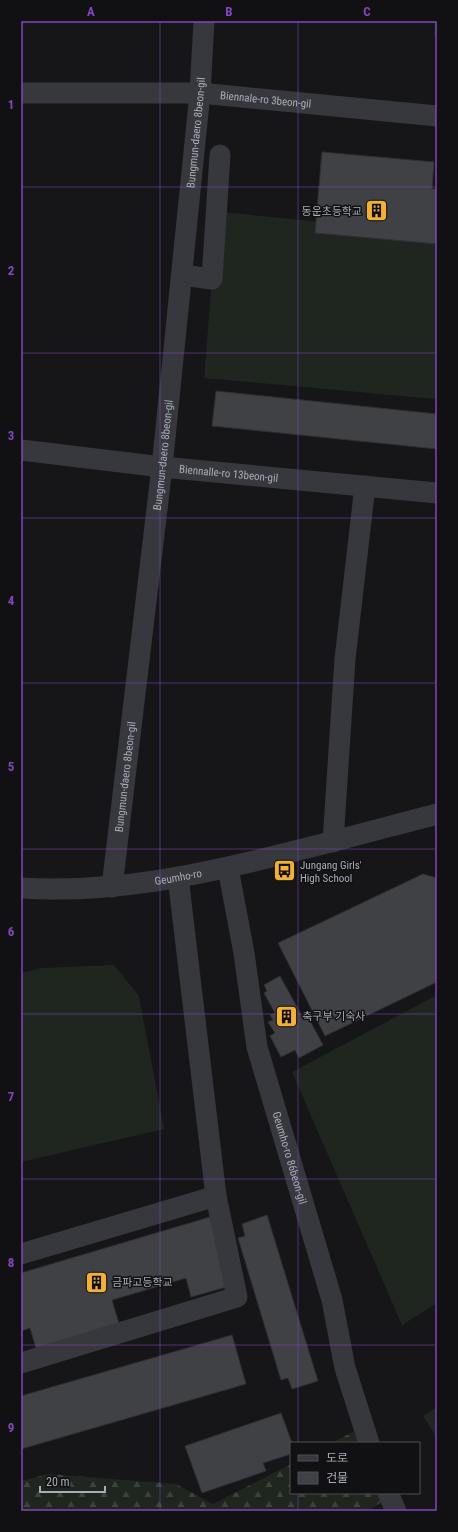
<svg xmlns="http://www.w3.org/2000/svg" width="458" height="1532" font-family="'Roboto Condensed','Noto Sans KR',sans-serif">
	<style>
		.forest { fill: url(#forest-firs) }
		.garden { fill: #1e261f }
		.building { fill: #404145; stroke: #303034 }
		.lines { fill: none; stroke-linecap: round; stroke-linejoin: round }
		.minor { stroke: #37383d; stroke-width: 21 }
		.grid { fill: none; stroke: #8446be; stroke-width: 1; stroke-opacity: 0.55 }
		.labels { text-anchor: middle; stroke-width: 3; stroke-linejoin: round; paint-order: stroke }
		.street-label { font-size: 11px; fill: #a8adb8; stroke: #111113 }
		.poi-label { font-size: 11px; fill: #a8adb8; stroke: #111113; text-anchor: start }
		.neatline { fill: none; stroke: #8446be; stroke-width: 1.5 }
		.grid-label { font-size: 13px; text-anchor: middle; font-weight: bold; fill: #8446be }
	</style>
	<defs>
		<pattern id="forest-firs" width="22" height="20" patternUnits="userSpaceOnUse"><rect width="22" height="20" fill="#1e261f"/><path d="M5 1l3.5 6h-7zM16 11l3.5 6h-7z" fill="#3c433d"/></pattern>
	</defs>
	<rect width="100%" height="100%" fill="#161618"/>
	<!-- forest -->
	<g class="forest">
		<polygon points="364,1426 370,1443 332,1443"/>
		<polygon points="291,1464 291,1493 388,1493 389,1497 368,1511 21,1511 21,1481 48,1474 176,1484 213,1504"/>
	</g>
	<!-- garden -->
	<g class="garden">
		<polygon points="221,212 437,234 437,387 435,399 204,378 212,279"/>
		<polygon points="114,965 139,996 164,1129 21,1162 21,973 42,968"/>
		<polygon points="437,995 437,1303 402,1325 292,1072"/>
		<polygon points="437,1407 437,1438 423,1416"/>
	</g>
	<!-- building -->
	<g class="building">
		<polygon points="436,21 437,21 437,34 435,34"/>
		<polygon points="322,152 434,162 432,189 437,189 437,244 315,233"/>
		<polygon points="216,391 437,414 437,449 212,426"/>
		<polygon points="423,874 437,878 437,982 325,1036 278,943"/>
		<polygon points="280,976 303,1018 307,1015 323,1045 299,1058 295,1050 281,1057 270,1036 275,1033 268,1022 273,1020 270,1015 275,1013 264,993 267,991 264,985"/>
		<polygon points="267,1215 318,1381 292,1389 288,1378 281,1380 238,1238 245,1236 242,1224"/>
		<polygon points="210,1217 230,1286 191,1297 186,1278 112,1300 119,1324 36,1348 30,1328 21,1331 21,1273"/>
		<polygon points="232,1335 246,1384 21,1449 21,1396"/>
		<polygon points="281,1413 292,1443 291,1454 263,1463 266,1471 202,1493 185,1446"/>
	</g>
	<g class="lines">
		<!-- minor -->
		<g class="minor">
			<path id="s1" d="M21 93H200L437 116"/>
			<polyline points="182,275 212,279 220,155"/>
			<path id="s2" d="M21 450 162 467 437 493"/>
			<polyline points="333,842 345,659 365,486"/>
			<path id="s3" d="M228 868 244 953 257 1047 332 1300 345 1368 369 1443"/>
			<path id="s4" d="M112 887 162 467 200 93 204 21"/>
			<path id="s5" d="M21 888C111 894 200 875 287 853 337 841 387 827 437 814"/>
			<polyline points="21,1254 216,1196"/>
			<polyline points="21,1363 237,1297 216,1196 178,877"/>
			<polyline points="388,1493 396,1511"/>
		</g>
	</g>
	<!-- grid -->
	<path class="grid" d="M160 21V1511M298 21V1443M21 187H437M21 353H437M21 518H437M21 683H437M21 849H437M21 1014H437M21 1179H437M21 1345H437M298 1493V1511"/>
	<!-- icons -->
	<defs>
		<symbol id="building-square" viewBox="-11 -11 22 22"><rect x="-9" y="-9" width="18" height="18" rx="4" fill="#f2b134" stroke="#111113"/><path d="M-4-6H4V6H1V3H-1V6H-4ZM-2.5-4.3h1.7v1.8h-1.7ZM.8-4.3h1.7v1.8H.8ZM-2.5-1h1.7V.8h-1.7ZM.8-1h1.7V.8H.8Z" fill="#111"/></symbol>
		<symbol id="bus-square" viewBox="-11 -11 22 22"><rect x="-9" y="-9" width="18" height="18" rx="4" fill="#f2b134" stroke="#111113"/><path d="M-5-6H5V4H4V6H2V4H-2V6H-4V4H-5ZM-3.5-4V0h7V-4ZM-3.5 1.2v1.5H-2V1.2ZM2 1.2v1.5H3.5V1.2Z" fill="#111"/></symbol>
	</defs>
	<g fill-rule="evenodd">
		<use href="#building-square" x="364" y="198" width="25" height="25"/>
		<use href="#bus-square" x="272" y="858" width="25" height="25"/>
		<use href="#building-square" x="274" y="1004" width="25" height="25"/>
		<use href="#building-square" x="84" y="1270" width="25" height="25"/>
	</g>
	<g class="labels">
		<!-- street labels -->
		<g class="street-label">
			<text dy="4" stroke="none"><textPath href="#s1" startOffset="245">Biennale-ro 3beon-gil</textPath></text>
			<text dy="4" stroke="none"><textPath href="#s4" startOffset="759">Bungmun-daero 8beon-gil</textPath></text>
			<text dy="4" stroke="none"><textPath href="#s4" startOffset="435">Bungmun-daero 8beon-gil</textPath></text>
			<text dy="4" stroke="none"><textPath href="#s2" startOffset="209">Biennalle-ro 13beon-gil</textPath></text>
			<text dy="4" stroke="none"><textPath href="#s4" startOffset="111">Bungmun-daero 8beon-gil</textPath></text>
			<text dy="4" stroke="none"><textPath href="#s5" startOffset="158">Geumho-ro</textPath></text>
			<text dy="4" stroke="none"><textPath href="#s3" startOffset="297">Geumho-ro 86beon-gil</textPath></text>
		</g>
		<!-- poi labels -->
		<g class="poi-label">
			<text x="362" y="215" text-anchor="end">동운초등학교</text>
			<text x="300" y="869">Jungang Girls'<tspan x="300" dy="13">High School</tspan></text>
			<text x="302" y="1020">축구부 기숙사</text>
			<text x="112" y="1286">금파고등학교</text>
		</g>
	</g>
	<!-- border -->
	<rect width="458" height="1532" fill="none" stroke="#111113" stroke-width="44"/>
	<!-- legend -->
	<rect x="290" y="1442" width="130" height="52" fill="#111113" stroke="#4d4f55"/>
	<rect x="298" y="1455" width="20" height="6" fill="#37383d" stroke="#4d4f55"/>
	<text x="326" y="1462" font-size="12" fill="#a8adb8">도로</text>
	<rect x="298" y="1472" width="20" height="12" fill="#404145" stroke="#4d4f55"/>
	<text x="326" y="1482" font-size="12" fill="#a8adb8">건물</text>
	<!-- scale -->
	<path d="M40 1486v6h65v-6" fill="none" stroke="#a8adb8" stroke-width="2"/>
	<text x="46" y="1486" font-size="12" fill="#a8adb8" stroke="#111113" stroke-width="3" paint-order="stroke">20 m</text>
	<rect x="22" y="22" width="414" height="1488" class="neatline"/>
	<g class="grid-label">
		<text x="91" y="16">A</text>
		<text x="229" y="16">B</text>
		<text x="367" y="16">C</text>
		<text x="11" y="109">1</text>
		<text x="11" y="275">2</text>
		<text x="11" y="440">3</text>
		<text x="11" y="605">4</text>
		<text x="11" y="771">5</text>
		<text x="11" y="936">6</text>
		<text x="11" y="1101">7</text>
		<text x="11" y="1267">8</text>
		<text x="11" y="1432">9</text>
	</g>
</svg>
